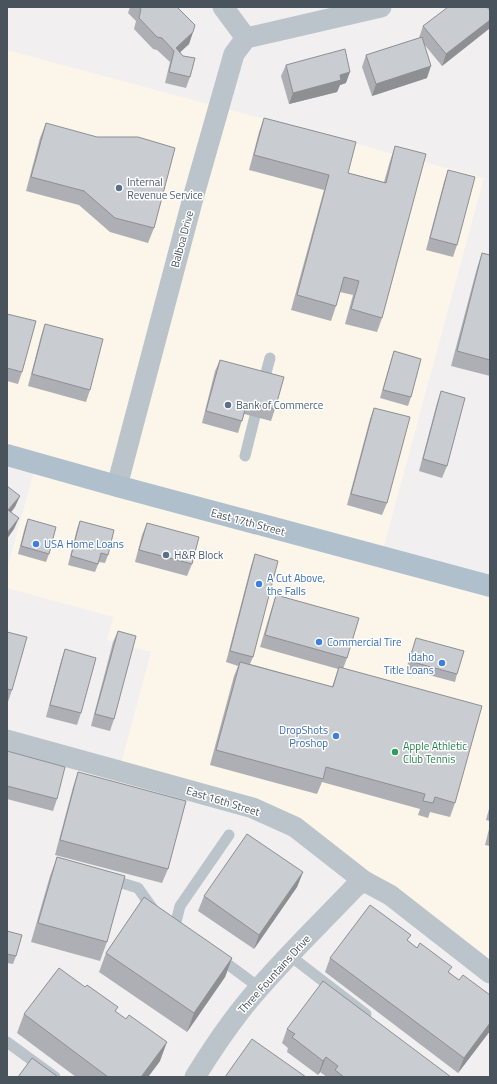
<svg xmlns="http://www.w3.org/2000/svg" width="497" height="1084" font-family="'Titillium Web',sans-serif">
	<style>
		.commercial { fill: #fbf5ea }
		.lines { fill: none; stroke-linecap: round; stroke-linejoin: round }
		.service { stroke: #bbc4cb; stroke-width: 11 }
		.minor { stroke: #bbc4cb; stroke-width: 21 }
		.primary { stroke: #b0bfcc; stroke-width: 22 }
		.wall { fill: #adafb4 }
		.shaded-wall { fill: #8d8f92 }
		.building { fill: #c9ccd1; stroke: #8d8f92 }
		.service-dot { fill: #5c6f8a; stroke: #fff; stroke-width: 1.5 }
		.shop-dot { fill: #3f7fe0; stroke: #fff; stroke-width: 1.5 }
		.leisure-dot { fill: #2e9e5b; stroke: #fff; stroke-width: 1.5 }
		.labels { text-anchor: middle; stroke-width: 3; stroke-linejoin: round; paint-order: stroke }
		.service-label { font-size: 11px; fill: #4e5e75; stroke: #fff; text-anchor: start }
		.street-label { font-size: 11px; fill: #48535b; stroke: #fff }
		.shop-label { font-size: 11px; fill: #366cbe; stroke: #fff; text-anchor: start }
		.leisure-label { font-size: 11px; fill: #27864d; stroke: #fff; text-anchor: start }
	</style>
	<rect width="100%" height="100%" fill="#f1efef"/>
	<!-- commercial -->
	<polygon class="commercial" points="7,50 484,178 381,557 490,586 490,973 295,827 119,771 151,652 107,640 113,617 7,588 7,569 36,464 7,455"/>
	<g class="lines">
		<!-- service -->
		<g class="service">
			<polyline points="263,384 270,358"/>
			<polyline points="245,456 255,416"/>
			<polyline points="109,879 138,888 153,909"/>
			<polyline points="175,926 180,906 229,835"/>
			<polyline points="289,955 366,1014"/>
			<polyline points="218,957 260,988"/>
			<polyline points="7,1042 55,1077"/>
		</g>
		<!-- minor -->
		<g class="minor">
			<polyline points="223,7 246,38"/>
			<polyline points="117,486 193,198 234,54 246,38 381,7"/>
			<polyline points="7,740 253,808 295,827 364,881 390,895 490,973"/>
			<path d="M195 1077C211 1051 229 1024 249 1000 282 960 319 925 355 887L364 881"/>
		</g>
		<!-- primary -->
		<polyline class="primary" points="7,455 117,486 490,586"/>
	</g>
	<!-- wall -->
	<g class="wall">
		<polygon points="130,7 177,7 193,32 189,44 180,52 190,77 186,88 165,83 170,62 157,50 153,49 134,29 136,21 128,13"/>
		<polygon points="423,26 490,28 442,66 424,44 427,78 372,96 362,67 366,55 419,38"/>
		<polygon points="286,65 346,83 340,85 337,92 289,104 281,76"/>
		<polygon points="264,118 348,173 384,182 390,161 395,146 382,318 377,332 345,324 353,295 340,292 336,306 331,321 291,310 324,190 249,170 259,132"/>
		<polygon points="46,123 154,228 148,243 110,232 79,205 26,191 40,138"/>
		<polygon points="448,170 457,245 453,257 426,250 444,182"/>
		<polygon points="482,253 490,255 490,376 451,366 477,268"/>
		<polygon points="7,314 22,372 18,384 7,381"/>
		<polygon points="45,324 90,390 86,402 28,386 41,336"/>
		<polygon points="394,351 411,397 408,406 380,398 391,360"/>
		<polygon points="220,360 275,409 271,421 244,414 238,433 202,423 215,371"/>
		<polygon points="441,391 447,466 442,478 419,471 437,403"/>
		<polygon points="374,408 387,503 382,515 347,505 370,419"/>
		<polygon points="28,519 49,554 46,562 18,554 25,527"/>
		<polygon points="80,521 108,555 105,563 99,562 95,572 68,565 77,529"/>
		<polygon points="147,523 192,564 187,576 135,562 142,535"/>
		<polygon points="255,554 253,657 250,664 332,687 338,669 260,647 272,607 276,595 347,658 343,669 455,803 450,817 430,812 428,818 418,815 420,809 322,782 317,794 210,765 234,676 238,666 226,662 251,566"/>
		<polygon points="118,631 114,719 110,731 91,726 113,642"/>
		<polygon points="7,632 12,690 8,702 7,702"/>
		<polygon points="416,638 457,674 455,682 406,669"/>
		<polygon points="65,649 81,713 77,725 46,717 61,661"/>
		<polygon points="7,751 57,799 53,811 7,799"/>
		<polygon points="78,772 168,869 162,883 55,855 73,787"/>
		<polygon points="490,805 490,821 486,820"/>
		<polygon points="490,825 490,846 485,845"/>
		<polygon points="57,857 107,942 100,961 31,942 50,876"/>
		<polygon points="303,872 297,887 254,949 198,911 204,896"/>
		<polygon points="7,931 16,956 13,964 7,963"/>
		<polygon points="408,941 459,980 490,995 490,1031 458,1073 325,972 330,958"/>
		<polygon points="106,953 232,958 225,977 187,1032 99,972"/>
		<polygon points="116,1012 160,1061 148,1077 76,1077 17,1033 24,1014"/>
		<polygon points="287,1029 451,1077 327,1077 320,1072 318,1075 287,1052 288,1048 282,1043"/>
	</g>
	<!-- shaded-wall -->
	<g class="shaded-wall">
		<polygon points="490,20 490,28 442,66 446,54"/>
		<polygon points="193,32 189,44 172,60 176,48"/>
		<polygon points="431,66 427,78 372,96 376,84"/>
		<polygon points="350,72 346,83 340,85 337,92 289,104 293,93 340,75"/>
		<polygon points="20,496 15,507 7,518 8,510"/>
		<polygon points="19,518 14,529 7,539 7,533"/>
		<polygon points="303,872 297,887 254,949 259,935"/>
		<polygon points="232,958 225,977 187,1032 194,1013"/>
		<polygon points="490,1023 490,1031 458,1073 464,1058"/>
		<polygon points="167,1042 160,1061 148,1077 141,1077"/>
		<polygon points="326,1057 320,1072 318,1075 323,1061"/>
	</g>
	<!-- building -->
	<g class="building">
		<polygon points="138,7 177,7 195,25 193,32 176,48 183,56 195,58 190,77 169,72 174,51 162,38 157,37 139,18 141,9"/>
		<polygon points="448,7 487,7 490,11 490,20 446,54 423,26"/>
		<polygon points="422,37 431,66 376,84 366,55"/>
		<polygon points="345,49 350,72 340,75 341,80 293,93 286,65"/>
		<polygon points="264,118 356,142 348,173 386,183 395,146 426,154 382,318 351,309 359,281 344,277 336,306 297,295 329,175 254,155"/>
		<polygon points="46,123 97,137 138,137 175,148 154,228 115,218 84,191 31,177"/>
		<polygon points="448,170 475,177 457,245 430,238"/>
		<polygon points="482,253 490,255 490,360 457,351"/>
		<polygon points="7,314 36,321 22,372 7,368"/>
		<polygon points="45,324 103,339 90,390 32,374"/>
		<polygon points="394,351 421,359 411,397 383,390"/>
		<polygon points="220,360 284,377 275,409 247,402 242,421 206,411"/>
		<polygon points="441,391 465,398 447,466 423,459"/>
		<polygon points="374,408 410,417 387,503 351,494"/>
		<polygon points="7,486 20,496 8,510 19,518 7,533"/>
		<polygon points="28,519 56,527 49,554 21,546"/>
		<polygon points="80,521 114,530 108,555 101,553 98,564 71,556"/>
		<polygon points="147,523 199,537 192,564 139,550"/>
		<polygon points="255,554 278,561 253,657 230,651"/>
		<polygon points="276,595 359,618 347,658 265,635"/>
		<polygon points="118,631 136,636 114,719 95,714"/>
		<polygon points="7,632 27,637 12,690 7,689"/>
		<polygon points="416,638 464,651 457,674 409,661"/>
		<polygon points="65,649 96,658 81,713 50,705"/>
		<polygon points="240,662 333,687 339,667 482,706 455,803 435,797 433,803 423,801 425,794 326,767 323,779 216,750"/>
		<polygon points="7,751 65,767 57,799 7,786"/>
		<polygon points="78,772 186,801 168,869 60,840"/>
		<polygon points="247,834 303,872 259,935 204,896"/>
		<polygon points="57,857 125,876 107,942 38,923"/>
		<polygon points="144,897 232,958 194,1013 106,953"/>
		<polygon points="370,905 411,935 407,940 417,948 420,943 452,967 448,972 459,980 463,975 490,995 490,1023 464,1058 330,958"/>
		<polygon points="7,931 22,935 16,956 7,954"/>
		<polygon points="59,968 85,987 87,985 118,1007 115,1011 126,1019 129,1015 167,1042 141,1077 108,1077 24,1014"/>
		<polygon points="323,981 451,1077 344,1077 335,1070 338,1066 326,1057 323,1061 292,1037 295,1034 287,1029"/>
		<polygon points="252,1039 306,1077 225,1077"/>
		<polygon points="32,1058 58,1077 18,1077"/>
	</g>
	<!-- markers -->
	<g class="service-dot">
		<circle cx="119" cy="188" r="4"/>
		<circle cx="228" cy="405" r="4"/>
		<circle cx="166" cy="555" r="4"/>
	</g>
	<g class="shop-dot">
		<circle cx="36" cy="544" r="4"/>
		<circle cx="259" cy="584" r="4"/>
		<circle cx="319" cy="642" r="4"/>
		<circle cx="442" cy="663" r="4"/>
		<circle cx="336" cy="736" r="4"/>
	</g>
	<circle class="leisure-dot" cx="395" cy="752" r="4"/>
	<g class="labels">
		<!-- service labels -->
		<g class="service-label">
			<text x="127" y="186">Internal<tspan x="127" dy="13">Revenue Service</tspan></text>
			<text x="236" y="409">Bank of Commerce</text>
			<text x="174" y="559">H&amp;R Block</text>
		</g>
		<!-- street labels -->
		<g class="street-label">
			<text transform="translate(182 239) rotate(-75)" y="4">Balboa Drive</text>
			<text transform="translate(248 522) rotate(15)" y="4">East 17th Street</text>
			<text transform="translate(223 801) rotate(17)" y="4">East 16th Street</text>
			<text transform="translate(274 974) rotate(-48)" y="4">Three Fountains Drive</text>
		</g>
		<!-- shop labels -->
		<g class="shop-label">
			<text x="44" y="548">USA Home Loans</text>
			<text x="267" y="582">A Cut Above,<tspan x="267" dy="13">the Falls</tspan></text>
			<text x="327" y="646">Commercial Tire</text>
			<text x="434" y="661" text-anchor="end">Idaho<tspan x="434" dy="13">Title Loans</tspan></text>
			<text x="328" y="734" text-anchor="end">DropShots<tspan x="328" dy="13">Proshop</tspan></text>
		</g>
		<!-- leisure labels -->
		<g class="leisure-label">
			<text x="403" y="750">Apple Athletic<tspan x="403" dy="13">Club Tennis</tspan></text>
		</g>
	</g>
	<!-- border -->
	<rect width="497" height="1084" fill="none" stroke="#48535b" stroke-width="16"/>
</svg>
